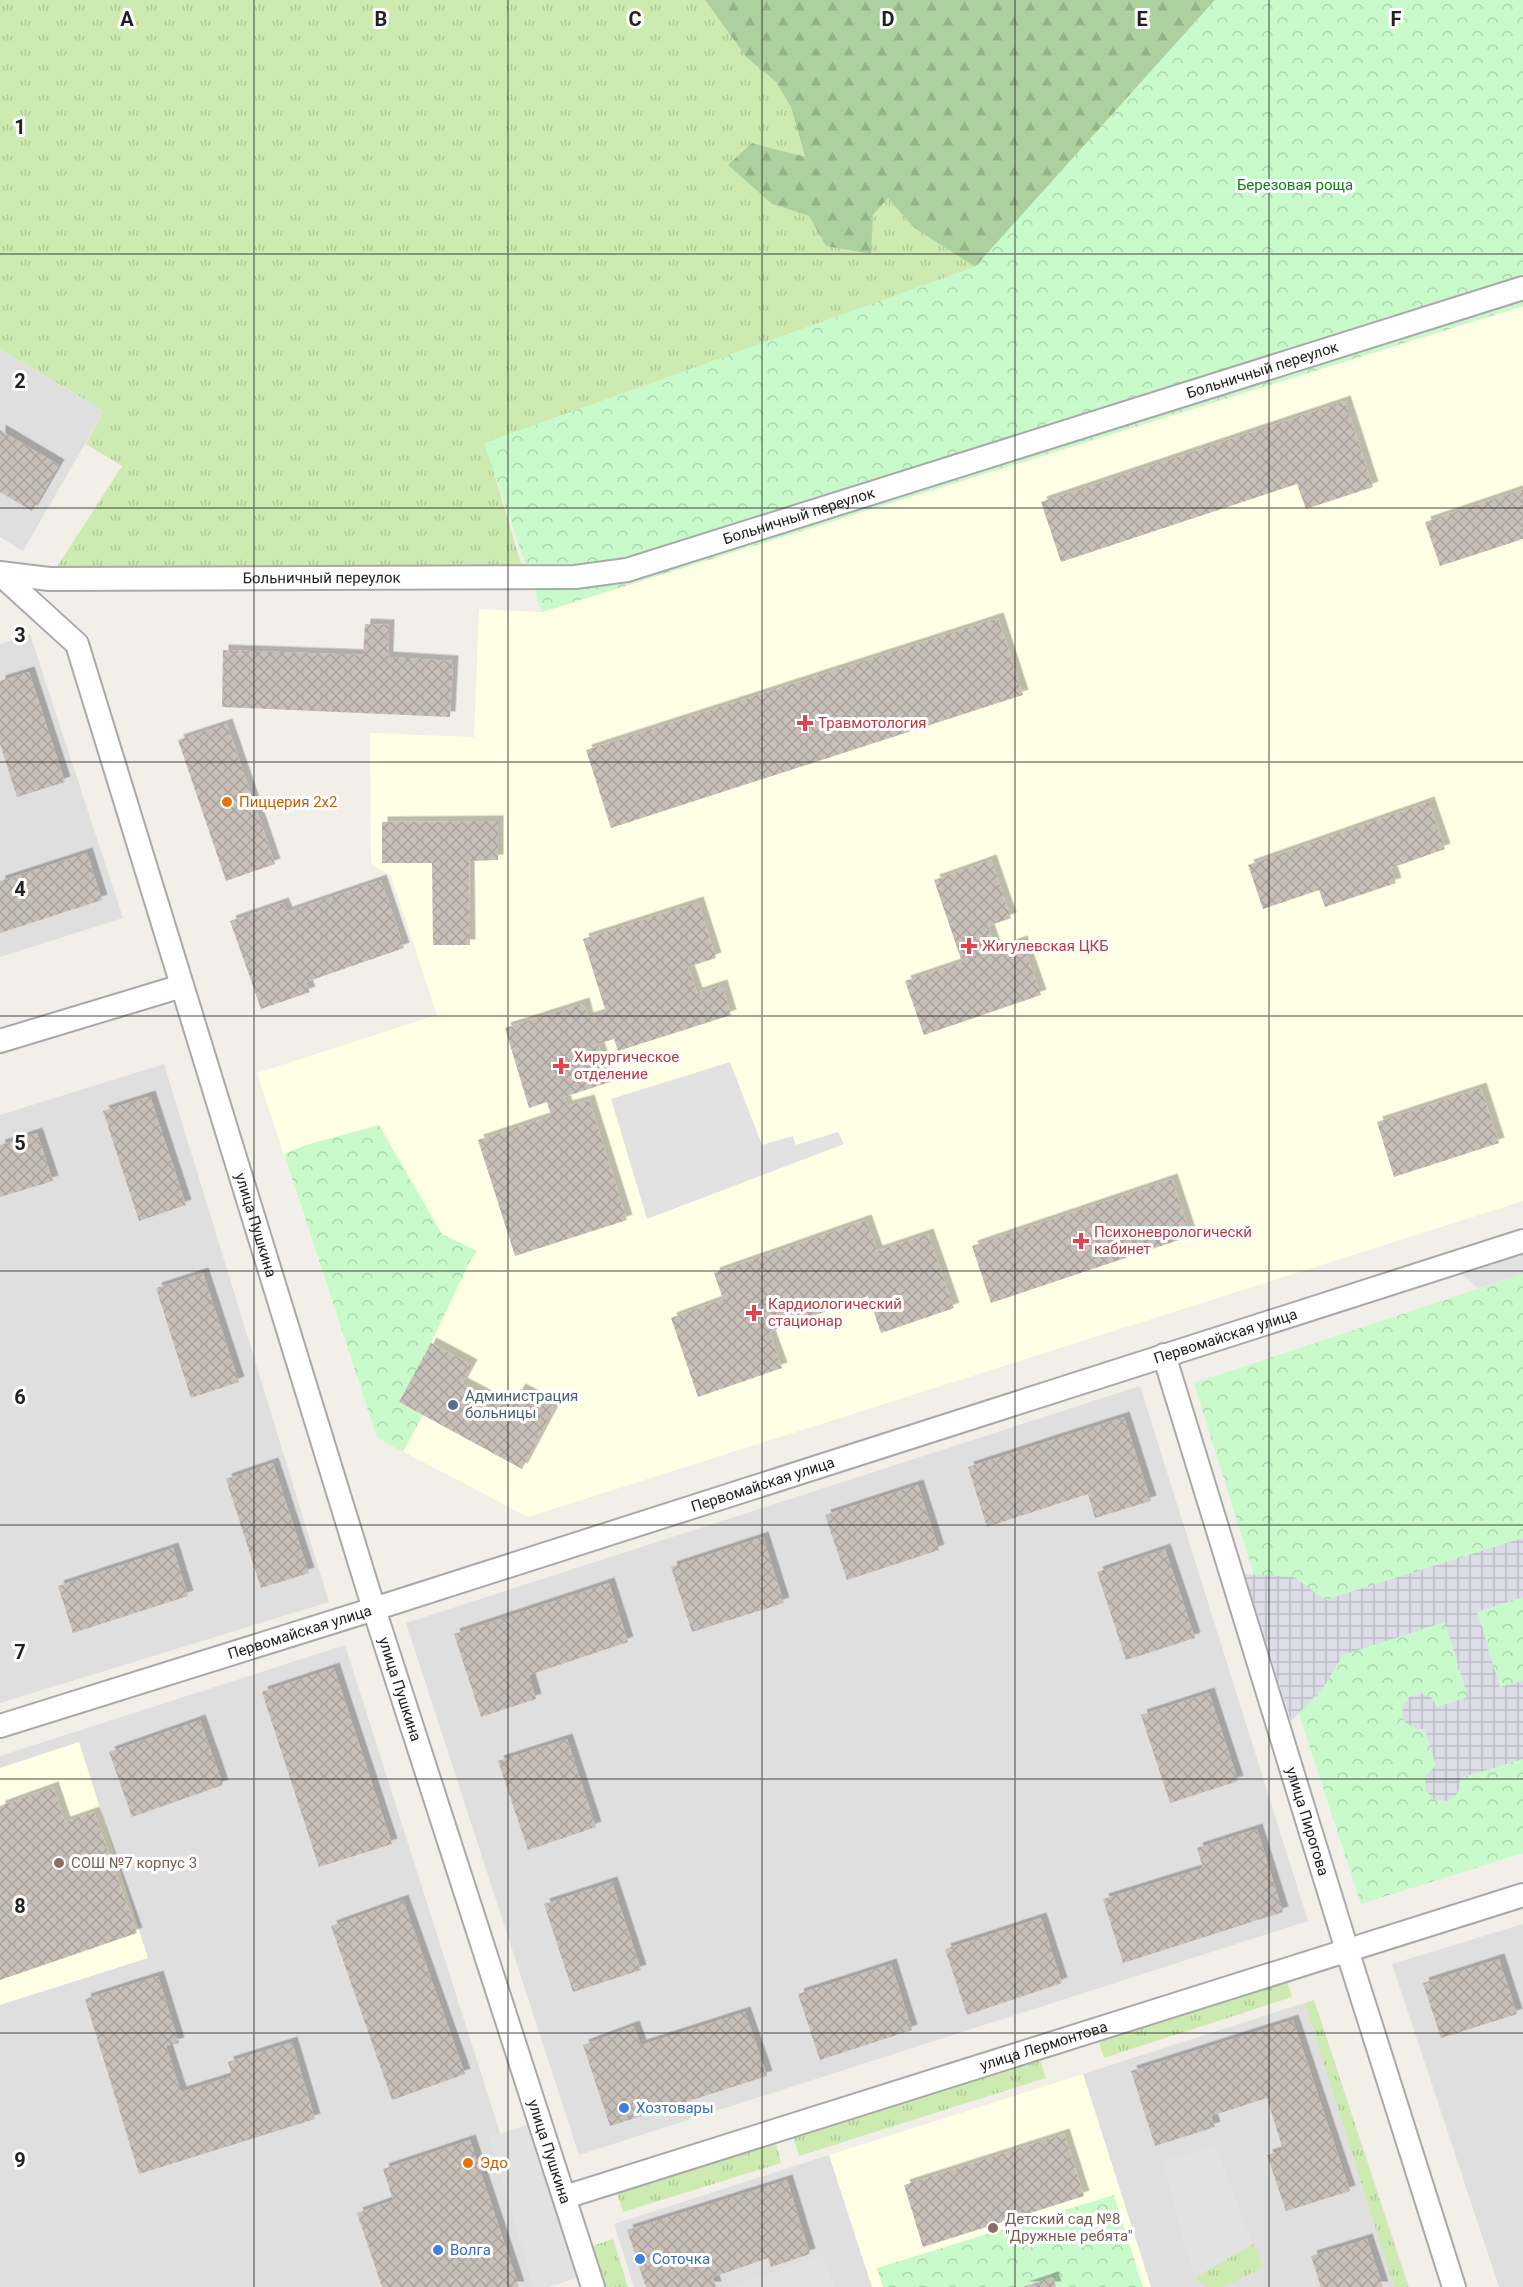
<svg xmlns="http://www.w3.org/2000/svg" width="1523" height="2287" font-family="Roboto,sans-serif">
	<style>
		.residential { fill: #e0dfdf }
		.education { fill: #ffffe5 }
		.grass { fill: url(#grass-tufts) }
		.forest { fill: url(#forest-firs) }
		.park { fill: url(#park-crowns) }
		.parking { fill: #e2e2e2 }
		.plaza { fill: url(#plaza-grid) }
		.building { fill: url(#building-cross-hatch); filter: url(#shadow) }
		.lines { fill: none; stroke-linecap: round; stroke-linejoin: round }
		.minor-casing { stroke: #a9a9a9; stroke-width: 26 }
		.minor { stroke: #fff; stroke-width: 22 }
		.grid { fill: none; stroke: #222; stroke-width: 1.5; stroke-opacity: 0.55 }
		.health-dot { fill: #e0444e; stroke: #fff; stroke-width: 2 }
		.food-dot { fill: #e8710a; stroke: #fff; stroke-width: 2 }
		.service-dot { fill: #5c6f8a; stroke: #fff; stroke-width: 2 }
		.education-dot { fill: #8d6e63; stroke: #fff; stroke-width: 2 }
		.shop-dot { fill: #3f7fe0; stroke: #fff; stroke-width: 2 }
		.labels { text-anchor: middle; stroke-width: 6; stroke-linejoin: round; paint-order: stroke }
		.park-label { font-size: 15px; fill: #0c8416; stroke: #fff }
		.street-label { font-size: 15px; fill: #222; stroke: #fff }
		.health-label { font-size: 15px; fill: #be3a42; stroke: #fff; text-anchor: start }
		.food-label { font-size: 15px; fill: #c56008; stroke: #fff; text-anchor: start }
		.service-label { font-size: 15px; fill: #4e5e75; stroke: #fff; text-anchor: start }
		.education-label { font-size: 15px; fill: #785e54; stroke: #fff; text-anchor: start }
		.shop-label { font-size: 15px; fill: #366cbe; stroke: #fff; text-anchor: start }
		.grid-label { font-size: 20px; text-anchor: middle; font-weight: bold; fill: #222; stroke: #fff; stroke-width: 6; stroke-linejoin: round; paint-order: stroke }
	</style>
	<defs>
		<pattern id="grass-tufts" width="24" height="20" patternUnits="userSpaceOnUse" patternTransform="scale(1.5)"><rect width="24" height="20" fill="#cdebb0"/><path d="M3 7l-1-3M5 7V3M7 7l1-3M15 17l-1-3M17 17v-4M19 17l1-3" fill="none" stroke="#b0c997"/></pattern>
		<pattern id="forest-firs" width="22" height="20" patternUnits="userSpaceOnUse" patternTransform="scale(1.5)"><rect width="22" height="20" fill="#add19e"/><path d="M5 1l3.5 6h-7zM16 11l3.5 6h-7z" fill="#95b388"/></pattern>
		<pattern id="park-crowns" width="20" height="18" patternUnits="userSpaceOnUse" patternTransform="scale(1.5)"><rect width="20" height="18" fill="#c8facc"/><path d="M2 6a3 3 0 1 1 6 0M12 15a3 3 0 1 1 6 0" fill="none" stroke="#acd6af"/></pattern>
		<pattern id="plaza-grid" width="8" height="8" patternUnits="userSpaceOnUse" patternTransform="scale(1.5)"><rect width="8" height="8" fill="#dddde8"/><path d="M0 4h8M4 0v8" fill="none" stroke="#bdbdc7"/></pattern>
		<pattern id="building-cross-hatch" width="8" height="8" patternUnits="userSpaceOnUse" patternTransform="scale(1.5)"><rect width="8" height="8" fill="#c7bfb8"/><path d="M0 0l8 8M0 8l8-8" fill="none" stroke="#aba49e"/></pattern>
		<filter id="shadow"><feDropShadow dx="5.5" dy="-5.5" stdDeviation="0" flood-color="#0004"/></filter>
	</defs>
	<rect width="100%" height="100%" fill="#f2efe9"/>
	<!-- residential -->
	<g class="residential">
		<polygon points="0,349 104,411 23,551 0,537"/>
		<polygon points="30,634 123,918 0,957 0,644"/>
		<polygon points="164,1064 329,1602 0,1703 0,1115"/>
		<polygon points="1140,1386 1308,1921 579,2155 406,1623"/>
		<polygon points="345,1645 549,2287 0,2287 0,1756"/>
		<polygon points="1523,1924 1523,2287 1499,2287 1392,1964"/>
		<polygon points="1314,2000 1409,2287 1151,2287 1083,2074"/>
		<polygon points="829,2155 872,2287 634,2287 614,2224"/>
	</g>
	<!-- education -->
	<g class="education">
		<polygon points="1523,306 1523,1201 528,1517 377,1438 257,1073 437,1015 391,876 371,864 370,733 474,737 479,609 542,612"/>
		<polygon points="79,1742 148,1958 0,2005 0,1768"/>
		<polygon points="1083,2074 1151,2287 872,2287 829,2155"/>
	</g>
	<!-- grass -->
	<g class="grass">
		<polygon points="0,0 705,0 746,57 776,82 791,107 805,158 752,143 729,165 772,204 809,216 873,215 888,198 913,227 975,267 485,443 525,577 49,579 122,466 86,444 104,411 0,349"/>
		<polygon points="1287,1981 1292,1997 1104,2058 1099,2042"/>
		<polygon points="1314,2000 1408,2287 1394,2287 1305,2003"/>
		<polygon points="1040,2060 1046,2078 799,2156 793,2137"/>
		<polygon points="776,2144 781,2163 623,2212 617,2193"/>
		<polygon points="613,2239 628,2287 605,2287 592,2246"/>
		<polygon points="1253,2244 1264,2267 1224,2287 1206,2287 1194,2278"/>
	</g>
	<!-- forest -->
	<polygon class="forest" points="705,0 1215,0 975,267 913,227 888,198 873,215 871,254 826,246 809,216 772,204 728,165 752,143 805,157 791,107 776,82 746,57"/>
	<!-- park -->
	<g class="park">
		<polygon points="1215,0 1523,0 1523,306 542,612 484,443 975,267"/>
		<polygon points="379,1125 442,1234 477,1251 470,1261 431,1343 399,1402 423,1415 403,1452 377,1438 284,1154 306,1145"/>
		<polygon points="1523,1274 1523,1853 1361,1904 1261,1598 1194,1383"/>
		<polygon points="1114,2195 1143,2287 883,2287 877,2268"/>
	</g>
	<!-- parking -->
	<g class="parking">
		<polygon points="730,1062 762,1145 793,1136 796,1145 838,1132 844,1144 647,1219 611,1099"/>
		<polygon points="1523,1241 1523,1274 1478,1288 1450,1264"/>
		<polygon points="540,2120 589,2274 549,2287 534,2287 489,2138"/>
		<polygon points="1215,2145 1253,2244 1194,2278 1162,2161"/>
		<polygon points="823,2255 835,2287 735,2287 735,2285"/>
	</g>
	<!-- plaza -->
	<polygon class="plaza" points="1523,1538 1523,1597 1477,1612 1500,1687 1523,1681 1523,1759 1460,1778 1459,1790 1456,1795 1447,1801 1435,1800 1426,1791 1425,1779 1427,1774 1436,1766 1425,1729 1418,1729 1407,1724 1403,1719 1402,1707 1409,1697 1420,1693 1431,1697 1437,1707 1468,1697 1445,1622 1343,1655 1323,1688 1291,1721 1245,1574 1294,1577 1325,1600"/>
	<!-- building -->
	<g class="building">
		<polygon points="1345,401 1373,487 1306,509 1297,484 1061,562 1041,502"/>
		<polygon points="0,430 59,465 32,511 0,492"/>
		<polygon points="1523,489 1523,539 1440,566 1425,522"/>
		<polygon points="998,618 1023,695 611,828 586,750"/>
		<polygon points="365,624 389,625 388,657 453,661 450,717 222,707 223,650 363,655"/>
		<polygon points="29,672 65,782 17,797 0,744 0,681"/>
		<polygon points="227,724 275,864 226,881 178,740"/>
		<polygon points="1429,802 1445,849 1391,868 1396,883 1325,907 1319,890 1263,909 1248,865"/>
		<polygon points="498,821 498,860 469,861 470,945 433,945 432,863 382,863 382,822"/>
		<polygon points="87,853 102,900 0,933 0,881"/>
		<polygon points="991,860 1011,918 988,926 996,950 1022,941 1041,995 924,1035 905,981 962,962 934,880"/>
		<polygon points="381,880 404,948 306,982 310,992 261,1009 230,921 283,903 287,912"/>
		<polygon points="698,902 716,958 688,967 697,993 722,985 731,1015 618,1051 614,1039 598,1044 610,1082 564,1097 567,1106 589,1100 627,1220 515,1256 478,1140 551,1116 547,1102 529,1108 505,1028 584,1003 588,1018 606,1012 583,939"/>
		<polygon points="1481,1088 1499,1143 1394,1177 1377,1122"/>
		<polygon points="150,1096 186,1205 139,1221 103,1111"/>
		<polygon points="37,1133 53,1181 0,1197 0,1145"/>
		<polygon points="1172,1179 1191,1236 991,1303 972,1246"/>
		<polygon points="866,1220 877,1251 928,1234 954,1308 881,1333 868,1296 769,1332 782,1368 698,1397 671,1318 723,1299 714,1273"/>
		<polygon points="203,1273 239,1382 191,1398 156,1288"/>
		<polygon points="431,1343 472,1365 462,1383 509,1408 520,1389 555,1407 522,1469 399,1402"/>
		<polygon points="1124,1417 1151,1501 1095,1518 1088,1494 987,1527 968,1467"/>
		<polygon points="273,1463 309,1573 261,1588 226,1479"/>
		<polygon points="918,1485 939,1550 847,1580 825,1515"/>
		<polygon points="763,1537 784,1603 692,1632 671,1567"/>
		<polygon points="173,1548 188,1596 73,1633 58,1586"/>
		<polygon points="1165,1549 1195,1638 1126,1660 1097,1572"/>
		<polygon points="609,1583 628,1642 529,1675 536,1699 481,1717 454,1634"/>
		<polygon points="334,1668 392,1844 319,1867 262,1692"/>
		<polygon points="1209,1693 1238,1781 1170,1803 1141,1715"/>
		<polygon points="200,1720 223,1785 132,1817 109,1752"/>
		<polygon points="567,1739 596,1827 528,1850 498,1761"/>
		<polygon points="53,1787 65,1822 94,1812 137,1933 0,1980 0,1806"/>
		<polygon points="1257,1829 1283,1912 1123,1963 1103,1899 1203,1868 1197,1848"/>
		<polygon points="612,1882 641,1970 573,1992 544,1904"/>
		<polygon points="403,1900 465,2074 392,2100 331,1926"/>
		<polygon points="1041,1918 1062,1983 967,2015 945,1949"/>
		<polygon points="1499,1959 1517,2014 1441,2038 1423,1983"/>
		<polygon points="891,1964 912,2030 820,2060 798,1994"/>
		<polygon points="158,1976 179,2043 166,2046 181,2092 232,2076 228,2062 292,2042 315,2119 139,2174 85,1999"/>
		<polygon points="745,2012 767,2076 610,2126 583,2045 634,2026 641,2045"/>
		<polygon points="1293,2020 1350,2191 1286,2211 1267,2155 1283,2150 1267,2098 1211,2116 1215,2127 1155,2146 1131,2071"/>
		<polygon points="1064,2134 1084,2196 923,2247 904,2185"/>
		<polygon points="470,2140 519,2287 382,2287 357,2213 393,2200 383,2169"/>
		<polygon points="787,2180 810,2254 771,2267 768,2258 713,2277 716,2287 646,2287 627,2230"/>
		<polygon points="1367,2239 1383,2287 1321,2287 1311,2256"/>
		<polygon points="1053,2277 1056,2287 1023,2287"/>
	</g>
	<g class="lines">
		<defs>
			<g id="minor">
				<path id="s1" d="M0 573 49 579 575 577 627 570 1523 288"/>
				<path id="s2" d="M0 574 77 644 374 1609 593 2287"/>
				<polyline points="0,1041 182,986"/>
				<path id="s3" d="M1164 1355 1347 1950 1454 2287"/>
				<path id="s4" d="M0 1726 374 1609 1523 1241"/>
				<path id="s5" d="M565 2197 1523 1895"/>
			</g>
		</defs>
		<!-- minor casing -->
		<use href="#minor" class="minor-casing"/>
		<!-- minor -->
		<use href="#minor" class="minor"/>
	</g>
	<!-- grid -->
	<path class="grid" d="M254 0V2287M508 0V2287M762 0V2287M1015 0V2287M1269 0V2287M0 254H1523M0 508H1523M0 762H1523M0 1016H1523M0 1271H1523M0 1525H1523M0 1779H1523M0 2033H1523"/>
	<!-- markers -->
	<g class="health-dot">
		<path d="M802 714h6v6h6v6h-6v6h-6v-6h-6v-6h6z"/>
		<path d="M966 937h6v6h6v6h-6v6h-6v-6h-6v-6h6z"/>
		<path d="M558 1057h6v6h6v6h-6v6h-6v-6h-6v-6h6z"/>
		<path d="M1078 1232h6v6h6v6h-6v6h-6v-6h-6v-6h6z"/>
		<path d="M751 1304h6v6h6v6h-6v6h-6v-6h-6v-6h6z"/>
	</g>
	<g class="food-dot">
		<circle cx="227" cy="802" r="6"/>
		<circle cx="468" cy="2163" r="6"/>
	</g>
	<circle class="service-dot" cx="453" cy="1405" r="6"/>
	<g class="education-dot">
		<circle cx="59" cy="1863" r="6"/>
		<circle cx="993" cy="2228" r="6"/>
	</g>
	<g class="shop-dot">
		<circle cx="624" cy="2108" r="6"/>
		<circle cx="438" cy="2250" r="6"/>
		<circle cx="640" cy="2259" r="6"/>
	</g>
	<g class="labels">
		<!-- park labels -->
		<g class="park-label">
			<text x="1295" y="190">Березовая роща</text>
		</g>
		<!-- street labels -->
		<g class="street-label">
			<text dy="5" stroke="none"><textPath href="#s1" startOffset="1294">Больничный переулок</textPath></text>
			<text dy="5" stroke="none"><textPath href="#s1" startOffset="808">Больничный переулок</textPath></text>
			<text dy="5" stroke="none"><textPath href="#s1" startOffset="322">Больничный переулок</textPath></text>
			<text dy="5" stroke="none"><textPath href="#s2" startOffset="712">улица Пушкина</textPath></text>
			<text dy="5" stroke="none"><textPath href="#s4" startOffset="1286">Первомайская улица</textPath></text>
			<text dy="5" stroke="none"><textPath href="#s4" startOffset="800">Первомайская улица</textPath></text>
			<text dy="5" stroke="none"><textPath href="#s4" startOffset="314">Первомайская улица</textPath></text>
			<text dy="5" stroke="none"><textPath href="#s2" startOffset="1198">улица Пушкина</textPath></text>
			<text dy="5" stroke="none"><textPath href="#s3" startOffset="488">улица Пирогова</textPath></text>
			<text dy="5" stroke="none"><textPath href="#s5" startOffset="502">улица Лермонтова</textPath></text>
			<text dy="5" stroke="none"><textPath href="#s2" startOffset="1684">улица Пушкина</textPath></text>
		</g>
		<!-- health labels -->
		<g class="health-label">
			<text x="818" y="728">Травмотология</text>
			<text x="982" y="951">Жигулевская ЦКБ</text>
			<text x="574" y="1062">Хирургическое<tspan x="574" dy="17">отделение</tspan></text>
			<text x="1094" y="1237">Психоневрологическй<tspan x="1094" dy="17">кабинет</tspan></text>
			<text x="768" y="1309">Кардиологический<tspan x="768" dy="17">стационар</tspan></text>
		</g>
		<!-- food labels -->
		<g class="food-label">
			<text x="239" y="807">Пиццерия 2х2</text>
			<text x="480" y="2168">Эдо</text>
		</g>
		<!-- service labels -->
		<g class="service-label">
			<text x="465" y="1401">Администрация<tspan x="465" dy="17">больницы</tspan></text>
		</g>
		<!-- education labels -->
		<g class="education-label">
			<text x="71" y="1868">СОШ №7 корпус 3</text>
			<text x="1005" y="2224">Детский сад №8<tspan x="1005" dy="17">"Дружные ребята"</tspan></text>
		</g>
		<!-- shop labels -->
		<g class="shop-label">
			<text x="636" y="2113">Хозтовары</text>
			<text x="450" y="2255">Волга</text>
			<text x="652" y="2264">Соточка</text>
		</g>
	</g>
	<g class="grid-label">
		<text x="127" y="26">A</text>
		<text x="381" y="26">B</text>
		<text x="635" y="26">C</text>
		<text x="888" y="26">D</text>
		<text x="1142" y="26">E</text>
		<text x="1396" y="26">F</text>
		<text x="20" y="134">1</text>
		<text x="20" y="388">2</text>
		<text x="20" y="642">3</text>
		<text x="20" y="896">4</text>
		<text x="20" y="1150">5</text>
		<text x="20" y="1404">6</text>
		<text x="20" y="1659">7</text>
		<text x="20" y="1913">8</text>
		<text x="20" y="2167">9</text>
	</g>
</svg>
